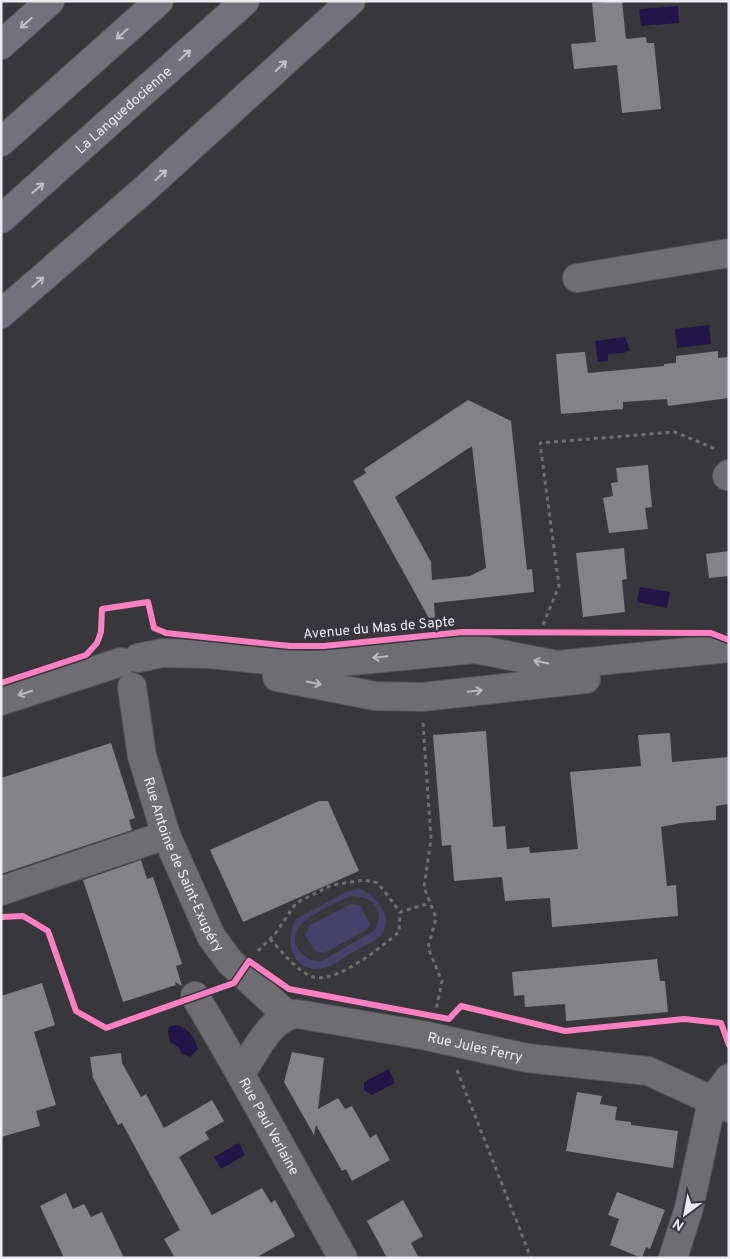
<svg xmlns="http://www.w3.org/2000/svg" width="730" height="1259" font-family="Overpass,sans-serif">
	<style>
		.green { fill: #454169; fill-rule: evenodd }
		.water { fill: #211647 }
		.building { fill: #838286; fill-rule: evenodd }
		.lines { fill: none; stroke-linecap: round; stroke-linejoin: round }
		.minor-casing { stroke: #555559; stroke-width: 30 }
		.highway-casing { stroke: #555559; stroke-width: 30 }
		.path { stroke: #6f6f72; stroke-width: 3; stroke-dasharray: 4 4; stroke-linecap: butt }
		.minor { stroke: #6e6d71; stroke-width: 28 }
		.highway { stroke: #73717d; stroke-width: 28 }
		.cycleway-casing { stroke: #36363e; stroke-width: 9 }
		.cycleway { stroke: #ff80c0; stroke-width: 6 }
		.oneway { stroke: #c2c0c8 }
		.oneway2 { stroke: #bab9be }
		.labels { text-anchor: middle; stroke-width: 5; stroke-linejoin: round; paint-order: stroke }
		.street-label { font-size: 14px; fill: #ecebf1; stroke: #36363e }
	</style>
	<rect width="100%" height="100%" fill="#38383c"/>
	<!-- green -->
	<g class="green">
		<path d="M361 889C378 898 398 920 378 938 371 944 359 948 351 953 343 958 333 966 324 968 293 975 283 942 296 919L348 891ZM351 896C372 896 386 910 375 930L322 961C312 961 305 959 299 950 280 923 334 905 351 896Z"/>
		<polygon points="351,904 361,906 370,925 366,930 324,953 315,951 305,935 310,925"/>
	</g>
	<!-- water -->
	<g class="water">
		<polygon points="678,6 679,23 641,26 639,9"/>
		<polygon points="709,325 711,344 677,348 675,329"/>
		<polygon points="625,337 630,350 624,353 608,354 608,361 598,362 595,341"/>
		<polygon points="640,587 670,592 667,608 637,602"/>
		<path d="M175 1025C187 1026 195 1037 198 1049L190 1057 182 1054 178 1047 170 1042 168 1032 169 1027Z"/>
		<polygon points="389,1069 395,1083 372,1095 364,1090 364,1082"/>
		<polygon points="239,1143 245,1155 221,1169 214,1157"/>
	</g>
	<!-- building -->
	<g class="building">
		<polygon points="622,1 626,39 646,37 647,43 654,43 661,109 622,113 617,65 574,69 571,44 596,42 592,3"/>
		<polygon points="718,351 718,358 729,357 729,398 668,406 667,399 623,402 623,409 561,414 556,354 585,352 588,373 664,366 664,364 676,363 676,356"/>
		<path d="M468 400 511 421 527 570 532 569 534 592 434 603 436 631 353 481 366 473 364 469ZM472 446 486 568 470 576 432 580 431 562 395 497Z"/>
		<polygon points="648,465 652,507 645,508 648,529 609,533 603,498 613,496 611,483 618,482 616,468"/>
		<polygon points="624,548 627,579 622,580 625,612 583,617 576,553"/>
		<polygon points="729,551 729,576 709,578 706,554"/>
		<polygon points="486,731 493,827 505,826 507,849 529,847 530,853 578,849 570,772 641,766 638,735 670,733 672,762 729,757 729,804 716,806 716,820 681,823 661,827 667,886 676,885 678,916 552,927 550,898 505,901 502,877 454,881 451,845 442,846 433,735"/>
		<polygon points="111,743 135,818 129,820 132,830 1,874 1,778"/>
		<polygon points="319,801 328,801 359,871 243,922 210,850"/>
		<polygon points="141,860 147,879 153,877 169,924 182,964 176,966 182,986 175,982 176,985 123,1002 83,880"/>
		<polygon points="657,959 660,981 665,981 668,1012 566,1021 565,1004 525,1007 524,995 514,996 512,972"/>
		<polygon points="42,983 55,1025 34,1032 56,1105 36,1111 40,1126 1,1137 1,996"/>
		<polygon points="292,1052 324,1058 318,1109 338,1098 345,1109 352,1106 370,1138 376,1134 390,1160 352,1181 346,1169 342,1171 316,1125 314,1135 284,1082"/>
		<polygon points="121,1053 122,1063 141,1097 146,1094 164,1128 212,1100 224,1121 205,1132 209,1139 179,1157 212,1215 262,1188 271,1203 275,1200 295,1236 255,1258 175,1258 164,1239 180,1230 122,1123 118,1125 93,1078 90,1057"/>
		<polygon points="577,1092 602,1096 600,1104 617,1107 615,1120 631,1122 631,1125 678,1131 673,1168 566,1151"/>
		<polygon points="617,1192 665,1210 650,1249 646,1247 642,1258 610,1245 619,1219 608,1215"/>
		<polygon points="66,1193 73,1209 84,1204 91,1217 102,1212 124,1258 64,1258 40,1206"/>
		<polygon points="403,1200 423,1236 411,1243 419,1258 387,1258 367,1221"/>
	</g>
	<g class="lines">
		<defs>
			<g id="minor">
				<polyline points="577,278 729,253"/>
				<polyline points="727,476 729,474"/>
				<polyline points="138,658 162,653 211,654 310,665 475,649 557,665 729,648"/>
				<polyline points="277,677 375,696 422,697 586,679"/>
				<path id="s1" d="M132 687 142 756 166 835 211 936 230 962 287 1015"/>
				<polyline points="1,701 121,662"/>
				<polyline points="1,891 166,835"/>
				<path id="s2" d="M195 996C247 1082 293 1170 343 1258"/>
				<path id="s3" d="M242 1072C255 1052 271 1016 297 1014L422 1035 527 1058 648 1071 729 1108"/>
				<polyline points="673,1258 689,1208 712,1101 729,1078"/>
			</g>
			<g id="highway">
				<polyline points="1,45 50,1"/>
				<polyline points="1,142 159,1"/>
				<path id="s4" d="M1 219 245 1"/>
				<polyline points="1,314 146,188 351,1"/>
			</g>
		</defs>
		<!-- minor casing -->
		<use href="#minor" class="minor-casing"/>
		<!-- highway casing -->
		<use href="#highway" class="highway-casing"/>
		<!-- path -->
		<g class="path">
			<polyline points="540,632 559,586 540,443 675,432 718,450"/>
			<polyline points="423,723 431,839 424,887 436,918 428,948 442,981 436,1011"/>
			<path d="M270 939C282 951 296 971 313 977 336 984 383 946 399 932L400 912"/>
			<polyline points="258,951 275,934 296,903 332,885 364,880 378,883 400,912 430,903"/>
			<polyline points="457,1070 531,1258"/>
		</g>
		<!-- minor -->
		<use href="#minor" class="minor"/>
		<!-- highway -->
		<use href="#highway" class="highway"/>
		<defs>
			<g id="cycleway">
				<polyline points="1,683 86,655 97,643 101,632 102,609 148,602 154,628 166,633 290,646 324,646 463,632 711,633 729,640"/>
				<polyline points="1,917 23,916 48,931 76,1011 106,1028 234,983 249,961 289,989 449,1019 461,1006 565,1031 684,1019 721,1023 729,1045"/>
			</g>
		</defs>
		<!-- cycleway casing -->
		<use href="#cycleway" class="cycleway-casing"/>
		<!-- cycleway -->
		<use href="#cycleway" class="cycleway"/>
	</g>
	<!-- one-way arrows -->
	<defs><path id="oneway-shaft" d="M-6 0H5M1.5-3L5.5 0L1.5 3" fill="none" stroke-width="1.6" stroke-linecap="round" stroke-linejoin="round" transform="scale(1.25)"/></defs>
	<g class="oneway">
		<use href="#oneway-shaft" transform="translate(26 23) rotate(138)"/>
		<use href="#oneway-shaft" transform="translate(122 34) rotate(138)"/>
		<use href="#oneway-shaft" transform="translate(185 55) rotate(-42)"/>
		<use href="#oneway-shaft" transform="translate(281 66) rotate(-43)"/>
		<use href="#oneway-shaft" transform="translate(161 175) rotate(-42)"/>
		<use href="#oneway-shaft" transform="translate(38 188) rotate(-41)"/>
		<use href="#oneway-shaft" transform="translate(38 282) rotate(-41)"/>
	</g>
	<g class="oneway2">
		<use href="#oneway-shaft" transform="translate(380 657) rotate(174)"/>
		<use href="#oneway-shaft" transform="translate(541 662) rotate(-169)"/>
		<use href="#oneway-shaft" transform="translate(314 683) rotate(11)"/>
		<use href="#oneway-shaft" transform="translate(475 691) rotate(-6)"/>
		<use href="#oneway-shaft" transform="translate(25 693) rotate(162)"/>
	</g>
	<g class="labels">
		<!-- street labels -->
		<g class="street-label">
			<text dy="5" stroke="none"><textPath href="#s4" startOffset="164">La Languedocienne</textPath></text>
			<text transform="translate(379 627) rotate(-5)" y="5">Avenue du Mas de Sapte</text>
			<text dy="5" stroke="none"><textPath href="#s1" startOffset="186">Rue Antoine de Saint-Exupéry</textPath></text>
			<text dy="5" stroke="none"><textPath href="#s3" startOffset="264">Rue Jules Ferry</textPath></text>
			<text dy="5" stroke="none"><textPath href="#s2" startOffset="150">Rue Paul Verlaine</textPath></text>
		</g>
	</g>
	<!-- border -->
	<rect width="730" height="1259" fill="none" stroke="#ecebf1" stroke-width="5"/>
	<!-- north arrow -->
	<g transform="translate(685 1214) rotate(212)" stroke="#36363e" stroke-width="4" paint-order="stroke">
	<path d="M0-4L9 19L0 12L-9 19Z" fill="#ecebf1"/>
	<text y="-8" font-size="14" font-weight="bold" text-anchor="middle" fill="#ecebf1">N</text>
	</g>
</svg>
